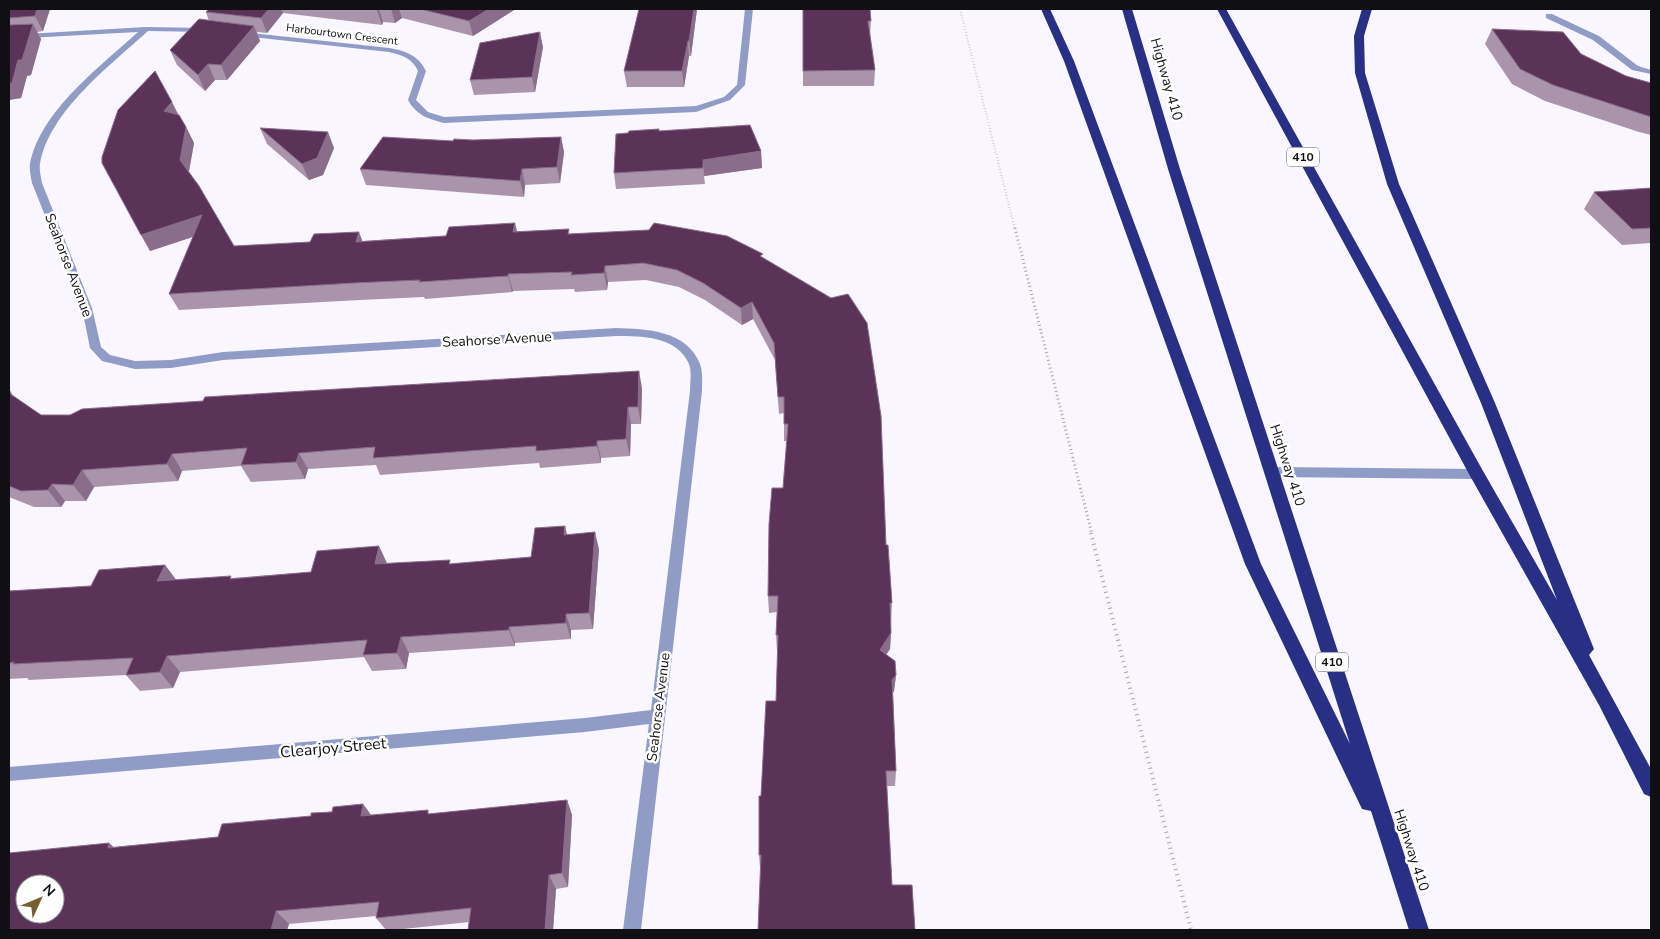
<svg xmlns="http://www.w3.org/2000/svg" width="1660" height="939" font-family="'Nunito Sans',sans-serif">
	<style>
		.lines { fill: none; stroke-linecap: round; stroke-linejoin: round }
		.path-far2 { stroke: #a7a5ad; stroke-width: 2; stroke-dasharray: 0.5 2.5; stroke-linecap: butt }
		.path-far1 { stroke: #a7a5ad; stroke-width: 3; stroke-dasharray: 1 3; stroke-linecap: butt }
		.path { stroke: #a7a5ad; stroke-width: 4; stroke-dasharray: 1 4.5; stroke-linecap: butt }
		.minor { fill: #919cc6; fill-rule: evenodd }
		.highway { fill: #282f84; fill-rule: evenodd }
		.wall { fill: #aa94ac }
		.shaded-wall { fill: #8a6d8a }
		.building { fill: #5b3258; stroke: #8a6d8a; fill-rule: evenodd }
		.labels { text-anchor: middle; stroke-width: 5; stroke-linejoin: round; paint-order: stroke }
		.far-street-label { font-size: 11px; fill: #100f14; stroke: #fff }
		.shield { fill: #fff; stroke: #58575a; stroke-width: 1 }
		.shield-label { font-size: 12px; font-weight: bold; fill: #100f14 }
		.street-label { font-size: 14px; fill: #100f14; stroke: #fff }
		.near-street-label { font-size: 16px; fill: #100f14; stroke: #fff }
	</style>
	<rect width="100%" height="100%" fill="#f9f6ff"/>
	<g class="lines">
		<!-- path-far2 -->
		<polyline class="path-far2" points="960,9 1015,230"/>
		<!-- path-far1 -->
		<polyline class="path-far1" points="1015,228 1092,534"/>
		<!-- path -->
		<polyline class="path" points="1091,533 1191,930"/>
		<!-- minor -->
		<g class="minor">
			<path d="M745 9H753L745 85 730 100 696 112 444 123C428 119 416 115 408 100L418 71C412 58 402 55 389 52L243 36 239 34 243 32 389 48C406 51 418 55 426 71L416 100 428 112 444 117 696 106 724 97 737 85Z"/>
			<polygon points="1546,14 1552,14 1599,36 1638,66 1651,70 1651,74 1632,70 1593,40 1546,18"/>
			<path d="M146 27 205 28 209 30 205 32 148 31C111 65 49 111 40 164 39 170 41 177 42 183L92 308 101 347 110 355 135 361 171 360 223 352 616 328C646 329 687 330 700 364 703 372 702 382 702 391L641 930H623L649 724 585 732 9 781V767L585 718 651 710 690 391C690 382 692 372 689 364 677 336 641 336 616 336L223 360 171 368 135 369 102 361 90 348 82 308 32 183C31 177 29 170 30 164 40 111 101 66 138 32L9 39V35Z"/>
			<polygon points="1271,467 1477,469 1481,471 1483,474 1481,477 1477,479 1271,477 1267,475 1265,472 1267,469"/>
		</g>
		<!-- highway -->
		<g class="highway">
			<polygon points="1041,9 1050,9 1074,61 1261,564 1350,744 1168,169 1122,9 1132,9 1180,169 1429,930 1409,930 1371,811 1362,809 1245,564 1064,61"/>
			<polygon points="1217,9 1226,9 1483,471 1557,600 1481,403 1387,184 1355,73 1354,36 1362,9 1372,9 1364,36 1365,73 1399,184 1495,403 1594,649 1589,655 1651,769 1651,797 1644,794 1599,705 1469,474"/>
		</g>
	</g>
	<!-- wall -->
	<g class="wall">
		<polygon points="9,9 50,9 43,31 37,32 41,39 31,75 27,76 21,98 9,100"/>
		<polygon points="209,9 513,9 514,10 473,36 402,18 395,23 383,22 382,25 283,13 267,33 257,32 260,41 227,80 215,80 205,91 177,65 170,50 209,21 206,12"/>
		<polygon points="635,9 697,9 691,56 689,56 684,87 627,87 624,71 639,10 635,10"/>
		<polygon points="803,9 871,21 870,36 875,70 874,86 803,86"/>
		<polygon points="1492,29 1581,54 1626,76 1651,83 1651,135 1639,132 1545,101 1512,84 1485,44"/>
		<polygon points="543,47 535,92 474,95 470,80"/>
		<polygon points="178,114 186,127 194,143 189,172 234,246 363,241 517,231 570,234 763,257 886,545 892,603 890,649 886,654 896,675 894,691 893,693 896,771 895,786 887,786 892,885 915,930 760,868 759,855 761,796 776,701 778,651 777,651 776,635 777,612 769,613 768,596 783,488 787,441 784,441 784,413 779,414 775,360 753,319 742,325 705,300 679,287 646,280 608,282 607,290 575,292 574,289 513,291 512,292 425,299 424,297 360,300 179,310 169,294 193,237 150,251"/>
		<polygon points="260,128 334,148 323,175 309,180 267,144"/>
		<polygon points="659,131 761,151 762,168 704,176 705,184 616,189 614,173"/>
		<polygon points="561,137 564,152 560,183 525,185 524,197 366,185 360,169 453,141"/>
		<polygon points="1651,188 1651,243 1622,245 1584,209 1594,192"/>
		<polygon points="642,388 641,424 631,424 630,456 601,458 601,463 540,468 539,463 380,475 376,465 308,469 305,479 251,482 241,466 182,471 178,481 94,487 86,501 65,501 61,507 34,507 9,497 9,389 12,394 11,395 41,415 70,415"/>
		<polygon points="567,534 599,549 593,629 571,630 571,639 515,643 515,646 409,653 406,669 372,671 364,657 180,672 173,688 140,691 126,675 29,680 27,678 9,679 9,591 91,586 165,565 176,580 232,578 311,572 387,563 386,564 452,564 531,557"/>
		<polygon points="567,800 572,815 568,887 556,889 553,930 468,930 469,922 394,930 386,930 376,918 376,916 289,924 287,930 9,930 109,843 113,847 218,837 363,804 371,815 430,814"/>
	</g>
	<!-- shaded-wall -->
	<g class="shaded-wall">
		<polygon points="37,9 50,9 43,31 35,16"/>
		<polygon points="269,9 281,9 283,13 267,33 261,18"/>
		<polygon points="378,9 379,9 383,22 382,25 377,10"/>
		<polygon points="391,9 399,9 402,18 395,23"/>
		<polygon points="489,9 513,9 514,10 473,36 469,21"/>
		<polygon points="694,9 697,9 691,56 689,41"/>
		<polygon points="33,24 41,39 31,75 27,76 21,98 9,100 9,83"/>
		<polygon points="254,26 260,41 227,80 221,65"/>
		<polygon points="540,32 543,47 535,92 532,77"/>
		<polygon points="688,41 689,56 684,87 682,71"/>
		<polygon points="208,64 215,80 205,91 198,75"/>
		<polygon points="172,102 180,118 164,111"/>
		<polygon points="186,127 194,143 188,176 180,160"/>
		<polygon points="328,132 334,148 323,175 309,180 302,164"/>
		<polygon points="561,137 564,152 560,183 557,167"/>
		<polygon points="761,151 762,168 704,176 703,160"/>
		<polygon points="522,169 525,185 524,197 520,181"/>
		<polygon points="202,215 210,231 150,251 141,235"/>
		<polygon points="515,223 519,239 513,232"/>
		<polygon points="359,232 365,248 356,242"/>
		<polygon points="605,266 608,282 607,290 604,273"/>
		<polygon points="508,274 513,291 512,292 508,276"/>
		<polygon points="752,302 753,319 742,325 741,308"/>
		<polygon points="639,371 642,388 641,424 638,407"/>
		<polygon points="9,389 12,394 9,396"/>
		<polygon points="628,407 631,424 630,456 626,439"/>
		<polygon points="597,441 601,458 601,463 597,446"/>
		<polygon points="299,453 308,469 305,479 296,462"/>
		<polygon points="172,454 182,471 178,481 167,464"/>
		<polygon points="82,470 94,487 86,501 73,485"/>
		<polygon points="52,484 65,501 61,507 48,490"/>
		<polygon points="565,526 569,543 564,535"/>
		<polygon points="595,532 599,549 593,629 589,613"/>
		<polygon points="379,546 387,563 383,581 375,564"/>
		<polygon points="165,565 177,581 157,581"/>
		<polygon points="566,614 571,630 571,639 566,623"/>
		<polygon points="509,627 515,643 515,646 509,630"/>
		<polygon points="891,633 890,649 879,666 880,650"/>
		<polygon points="401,637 409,653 406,669 397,653"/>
		<polygon points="167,656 180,672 173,688 160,672"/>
		<polygon points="896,675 894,691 891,696 892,680"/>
		<polygon points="567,800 572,815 568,887 562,873"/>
		<polygon points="363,804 373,818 361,816"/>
		<polygon points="109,843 125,857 108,848"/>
		<polygon points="549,875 556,889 553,930 545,930"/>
		<polygon points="276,911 289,924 287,930 271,930"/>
	</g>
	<!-- building -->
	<g class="building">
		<polygon points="9,9 37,9 35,16 9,18"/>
		<polygon points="209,9 269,9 261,18 206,12"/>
		<polygon points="420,9 489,9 469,21"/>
		<polygon points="639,9 694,9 689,41 688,41 682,71 624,71"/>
		<polygon points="803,9 870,9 871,21 868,21 875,70 803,71"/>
		<polygon points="199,19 254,26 221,65 208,64 198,75 170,50"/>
		<polygon points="33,24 22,60 18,60 12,83 9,83 9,25"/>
		<polygon points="1492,29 1563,32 1581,54 1626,76 1651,83 1651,117 1553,85 1520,69"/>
		<polygon points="540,32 532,77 470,80 480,43"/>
		<polygon points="155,71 172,102 164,111 179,115 186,127 180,160 199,186 234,246 310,242 314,234 359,232 356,242 446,236 449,227 515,223 513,232 569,229 568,234 649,230 654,223 727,236 763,254 760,256 831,298 848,294 867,323 881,416 886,545 888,545 892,603 890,603 891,633 880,650 895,661 896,675 892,680 896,771 886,771 892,885 912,885 915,930 758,930 761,855 759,855 759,796 761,796 766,701 776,701 778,635 776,635 778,596 768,596 769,524 772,488 783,488 788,424 784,424 784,397 778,397 774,343 752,302 741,308 703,283 677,270 643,263 605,266 604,273 571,275 572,272 508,274 508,276 419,282 420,280 354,283 169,294 202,215 141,235 102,163 102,157 118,110"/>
		<polygon points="750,125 761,151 703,160 703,168 614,173 616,134 628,133 629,131 659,129 659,131"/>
		<polygon points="260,128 328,132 317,158 302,164"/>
		<polygon points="383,137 453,141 454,139 473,140 561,137 557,167 522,169 520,181 360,169"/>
		<polygon points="1651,188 1651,228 1632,229 1594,192"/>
		<polygon points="639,371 638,407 628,407 626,439 597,441 597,446 536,451 536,446 373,458 375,447 299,453 296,462 241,465 247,448 172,454 167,464 82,470 73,485 52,484 48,490 21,491 9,486 9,393 41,415 70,415 82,409 203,401 205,397"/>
		<polygon points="565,526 564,535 595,532 589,613 566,614 566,623 509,627 509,630 401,637 397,653 363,655 367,640 167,656 160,672 126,675 133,658 13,664 14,662 9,663 9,591 91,586 99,570 165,565 157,581 231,576 230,579 311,572 317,551 379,546 375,564 450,560 449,564 531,557 535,528"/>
		<path d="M567 800 562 873 549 875 545 930H468L471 908 376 918 379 902 276 911 271 930H9V853L109 843 108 848 218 837 222 824 311 816V813L332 812 333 807 363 804 361 816 428 810V814ZM25 884H55V914H25Z"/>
	</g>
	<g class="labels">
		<!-- far-street labels -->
		<g class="far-street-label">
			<text transform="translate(342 34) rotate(7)" y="4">Harbourtown Crescent</text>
		</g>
		<!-- shield labels -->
		<g class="shield">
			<rect x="1287" y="147.5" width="32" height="19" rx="4"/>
			<rect x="1316" y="652.5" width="32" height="19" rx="4"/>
		</g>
		<g class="shield-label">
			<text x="1303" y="161">410</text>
			<text x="1332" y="666">410</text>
		</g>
		<!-- street labels -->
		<g class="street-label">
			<text transform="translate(1167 79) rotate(74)" y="5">Highway 410</text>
			<text transform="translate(69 265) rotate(69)" y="5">Seahorse Avenue</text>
			<text transform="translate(497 339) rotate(-3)" y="5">Seahorse Avenue</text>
			<text transform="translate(1288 465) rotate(72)" y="5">Highway 410</text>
			<text transform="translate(658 707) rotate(-83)" y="5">Seahorse Avenue</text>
			<text transform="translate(1412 850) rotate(72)" y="5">Highway 410</text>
		</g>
		<!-- near-street labels -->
		<g class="near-street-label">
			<text transform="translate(333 747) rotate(-5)" y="6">Clearjoy Street</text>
		</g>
	</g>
	<!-- border -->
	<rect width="1660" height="939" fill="none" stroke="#100f14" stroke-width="20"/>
	<!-- north arrow -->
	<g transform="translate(40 899) rotate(46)"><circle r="24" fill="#ffffff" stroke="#9f9fa1"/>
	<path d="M0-4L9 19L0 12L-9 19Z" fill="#785f30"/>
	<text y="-8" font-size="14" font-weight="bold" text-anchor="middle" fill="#100f14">N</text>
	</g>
</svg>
